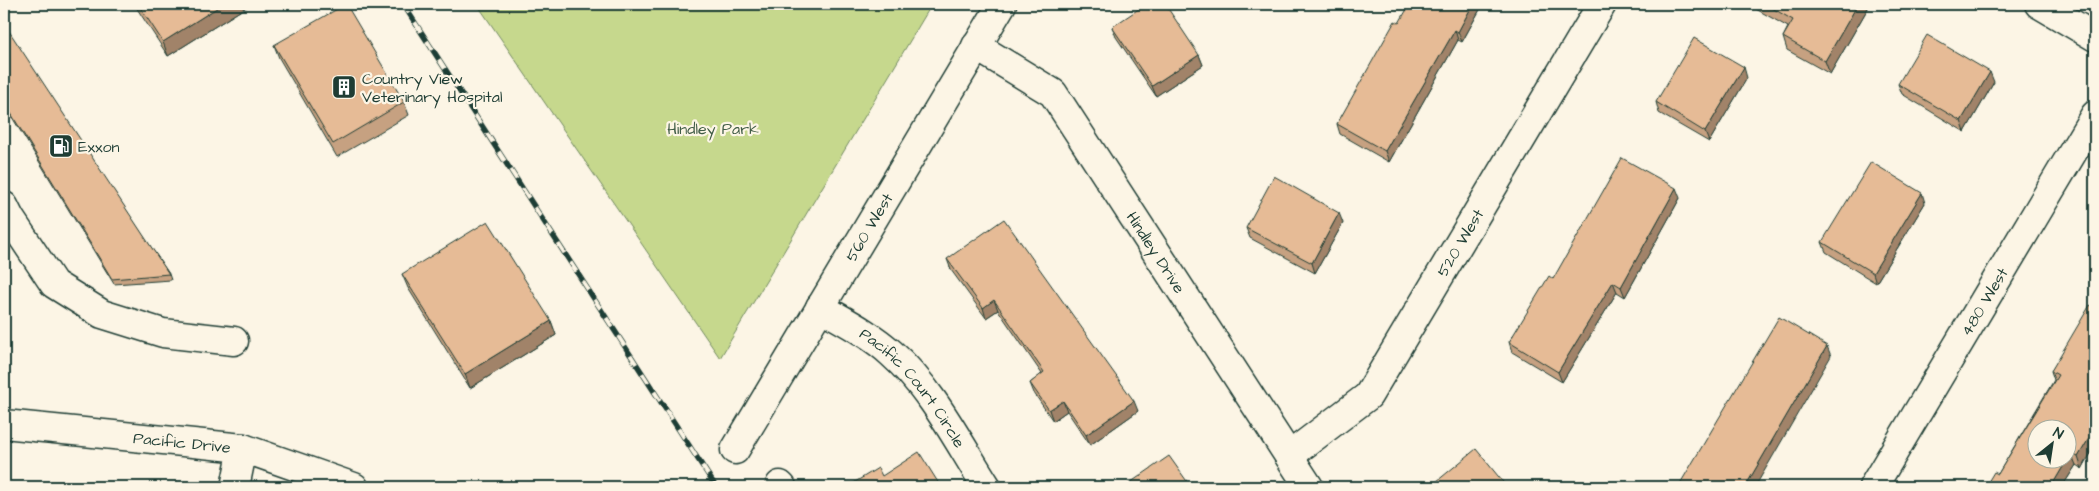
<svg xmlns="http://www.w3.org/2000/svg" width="2099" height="491" font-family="'Architects Daughter',sans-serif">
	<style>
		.green { fill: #c6d88d; stroke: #728a60 }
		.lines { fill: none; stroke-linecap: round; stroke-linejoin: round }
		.minor-casing { stroke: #1f3d34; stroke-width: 31 }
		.minor { stroke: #fcf5e5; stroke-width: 28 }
		.rail-casing { stroke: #1f3d34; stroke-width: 5.5 }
		.rail { stroke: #fcf5e5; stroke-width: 4; stroke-dasharray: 11; stroke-linecap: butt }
		.wall { fill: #c6a181; stroke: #1f3d34 }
		.shaded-wall { fill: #a18369; stroke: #1f3d34 }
		.building { fill: #e6bb96; stroke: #1f3d34; fill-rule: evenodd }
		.labels { text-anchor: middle; stroke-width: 4.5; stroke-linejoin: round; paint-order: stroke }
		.poi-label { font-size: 16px; fill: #1f3d34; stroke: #fcf5e5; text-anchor: start }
		.park-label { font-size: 16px; fill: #405c46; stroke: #fcf5e5 }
		.street-label { font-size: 16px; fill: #1f3d34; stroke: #fcf5e5 }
	</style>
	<rect width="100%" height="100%" fill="#fcf5e5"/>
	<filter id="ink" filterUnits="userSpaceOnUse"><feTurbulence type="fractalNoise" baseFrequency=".02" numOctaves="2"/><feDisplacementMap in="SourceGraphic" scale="10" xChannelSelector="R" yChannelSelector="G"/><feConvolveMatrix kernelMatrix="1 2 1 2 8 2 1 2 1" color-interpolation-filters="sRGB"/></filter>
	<g filter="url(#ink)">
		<!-- green -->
		<polygon class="green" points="477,4 932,4 720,358"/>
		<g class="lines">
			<defs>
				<g id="minor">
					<polyline points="2039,4 2095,37"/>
					<path id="s1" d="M976 46 1053 93 1309 487"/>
					<polyline points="4,206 10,218 54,284 102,314 163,333 234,341"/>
					<path id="s2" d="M820 307C844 321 870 334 891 353 932 389 958 442 987 487"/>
					<path id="s3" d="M4 424 243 448 354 487"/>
					<path id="s4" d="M735 450 1002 4"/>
					<path id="s5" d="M1289 456 1368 396 1602 4"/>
					<polyline points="780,485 782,487"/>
					<polyline points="235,487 243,448"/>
					<path id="s6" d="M1873 487 2095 115"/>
				</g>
			</defs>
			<!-- minor casing -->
			<use href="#minor" class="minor-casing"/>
			<!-- minor -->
			<use href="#minor" class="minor"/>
			<defs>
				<polyline id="rail" points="403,4 716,487"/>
			</defs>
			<!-- rail casing -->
			<use href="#rail" class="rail-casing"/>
			<!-- rail -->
			<use href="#rail" class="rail"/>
		</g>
		<!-- wall -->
		<g class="wall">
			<polygon points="134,4 251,4 168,56"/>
			<polygon points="1483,4 1462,42 1458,40 1389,162 1340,134 1337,124 1399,23"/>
			<polygon points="1747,4 1866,4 1868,8 1830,74 1787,50 1783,37 1788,27"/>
			<polygon points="1112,27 1199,55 1203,65 1156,96 1116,37"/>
			<polygon points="4,28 169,274 171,280 114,284 4,104"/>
			<polygon points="274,45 404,102 409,115 337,157 279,58"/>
			<polygon points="1747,78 1709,142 1659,113 1656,102"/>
			<polygon points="1994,82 1965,132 1902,94 1898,84"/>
			<polygon points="1680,198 1625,297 1617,292 1562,382 1512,352 1509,342 1553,279"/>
			<polygon points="1925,203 1876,283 1826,252 1822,242"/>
			<polygon points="1343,223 1315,273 1250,238 1246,228"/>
			<polygon points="947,259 1138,411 1090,445 1067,411 1053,421 1034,393 1030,383 1042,374 998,310 986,318 951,270"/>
			<polygon points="402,274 551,321 556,335 470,388 408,288"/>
			<polygon points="2095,308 2095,446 2082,469 2076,465 2062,487 1985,487 1998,474 2054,380 2051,371"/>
		</g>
		<!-- shaded-wall -->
		<g class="shaded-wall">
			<polygon points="223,4 251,4 168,56 163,42"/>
			<polygon points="1473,4 1483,4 1462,42 1458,32"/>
			<polygon points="1858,4 1866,4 1868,8 1830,74 1825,61"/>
			<polygon points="1455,30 1458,40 1389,162 1385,151"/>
			<polygon points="1199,55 1203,65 1156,96 1152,86"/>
			<polygon points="1744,67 1747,78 1709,142 1705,132"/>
			<polygon points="1990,72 1994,82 1965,132 1961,121"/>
			<polygon points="1676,188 1680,198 1625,297 1621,287"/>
			<polygon points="1922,193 1925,203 1876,283 1873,273"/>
			<polygon points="1339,213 1343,223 1315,273 1312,263"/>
			<polygon points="1613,282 1617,292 1562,382 1558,372"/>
			<polygon points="994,300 998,310 986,318 983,308"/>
			<polygon points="551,321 556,335 470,388 465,374"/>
			<polygon points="1827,346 1831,356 1755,487 1745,487"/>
			<polygon points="1063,401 1067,411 1053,421 1049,410"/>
			<polygon points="1134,401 1138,411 1090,445 1086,435"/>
			<polygon points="2095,428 2095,446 2082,469 2078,457"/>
			<polygon points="2071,453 2076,465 2062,487 2051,487"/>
		</g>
		<!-- building -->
		<g class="building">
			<polygon points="138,4 223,4 163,42"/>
			<polygon points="346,4 404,102 333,144 274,45"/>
			<polygon points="1146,4 1165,4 1199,55 1152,86 1112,27"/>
			<polygon points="1410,4 1473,4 1458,32 1455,30 1385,151 1337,124 1395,21 1399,23"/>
			<polygon points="1765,4 1858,4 1825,61 1783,37 1793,20"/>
			<polygon points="4,28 7,28 169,274 112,279 4,102"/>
			<polygon points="1927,35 1990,72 1961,121 1898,84"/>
			<polygon points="1694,38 1744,67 1705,132 1656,102"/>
			<polygon points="1622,158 1676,188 1621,287 1613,282 1558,372 1509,342 1549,276 1553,279"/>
			<polygon points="1871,162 1922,193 1873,273 1822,242"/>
			<polygon points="1274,176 1339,213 1312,263 1246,228"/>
			<polygon points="1004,219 1134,401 1086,435 1063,401 1049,410 1030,383 1044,372 994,300 983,308 947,259"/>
			<polygon points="488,221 551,321 465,374 402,274"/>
			<path d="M2090 305 2095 308V428L2078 457 2071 453 2051 487H1985L1994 472 1998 474 2058 375 2051 371ZM2036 428H2066V458H2036Z"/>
			<polygon points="1779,317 1827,346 1745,487 1678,487"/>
			<polygon points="1476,449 1507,487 1432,487 1431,486"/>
			<polygon points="919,452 941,487 847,487 878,468 882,476"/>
			<polygon points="1169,456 1191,487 1124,487"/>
		</g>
	</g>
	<!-- icons -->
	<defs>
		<symbol id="building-square" viewBox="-11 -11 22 22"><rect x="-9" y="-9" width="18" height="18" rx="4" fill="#1f3d34" stroke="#fcf5e5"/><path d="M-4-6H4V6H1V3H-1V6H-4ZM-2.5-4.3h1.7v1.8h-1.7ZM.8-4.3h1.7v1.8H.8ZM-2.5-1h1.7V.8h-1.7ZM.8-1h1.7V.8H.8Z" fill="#fff"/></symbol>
		<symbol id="fuel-square" viewBox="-11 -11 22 22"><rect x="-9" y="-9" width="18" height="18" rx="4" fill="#1f3d34" stroke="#fcf5e5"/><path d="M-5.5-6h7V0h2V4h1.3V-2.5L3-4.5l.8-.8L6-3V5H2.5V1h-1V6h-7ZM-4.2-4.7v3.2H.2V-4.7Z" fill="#fff"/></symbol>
	</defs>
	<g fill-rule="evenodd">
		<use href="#building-square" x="330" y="73" width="28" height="28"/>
		<use href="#fuel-square" x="47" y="132" width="28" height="28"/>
	</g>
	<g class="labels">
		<!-- poi labels -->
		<g class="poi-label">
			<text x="362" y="84">Country View<tspan x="362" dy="18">Veterinary Hospital</tspan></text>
			<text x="78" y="152">Exxon</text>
		</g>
		<!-- park labels -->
		<g class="park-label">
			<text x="713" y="134">Hindley Park</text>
		</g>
		<!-- street labels -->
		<g class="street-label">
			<text dy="6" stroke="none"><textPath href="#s4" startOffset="260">560 West</textPath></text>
			<text dy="6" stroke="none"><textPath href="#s5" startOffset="278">520 West</textPath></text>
			<text dy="6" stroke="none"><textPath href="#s1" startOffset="280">Hindley Drive</textPath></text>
			<text dy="6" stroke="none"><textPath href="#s6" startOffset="216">480 West</textPath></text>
			<text dy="6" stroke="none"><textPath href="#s2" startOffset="125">Pacific Court Circle</textPath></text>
			<text dy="6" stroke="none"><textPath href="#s3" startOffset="179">Pacific Drive</textPath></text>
		</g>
	</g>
	<!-- margin -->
	<rect width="2099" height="491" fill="none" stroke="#fcf5e5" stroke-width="20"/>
	<rect x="10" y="10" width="2079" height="471" fill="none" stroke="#1f3d34" stroke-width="2" filter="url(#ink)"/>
	<!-- north arrow -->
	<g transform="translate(2052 444) rotate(30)"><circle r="24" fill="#fcf5e5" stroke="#a4ab9e"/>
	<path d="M0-4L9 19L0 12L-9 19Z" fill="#1f3d34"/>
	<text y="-8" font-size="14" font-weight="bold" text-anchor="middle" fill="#1f3d34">N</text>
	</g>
</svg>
